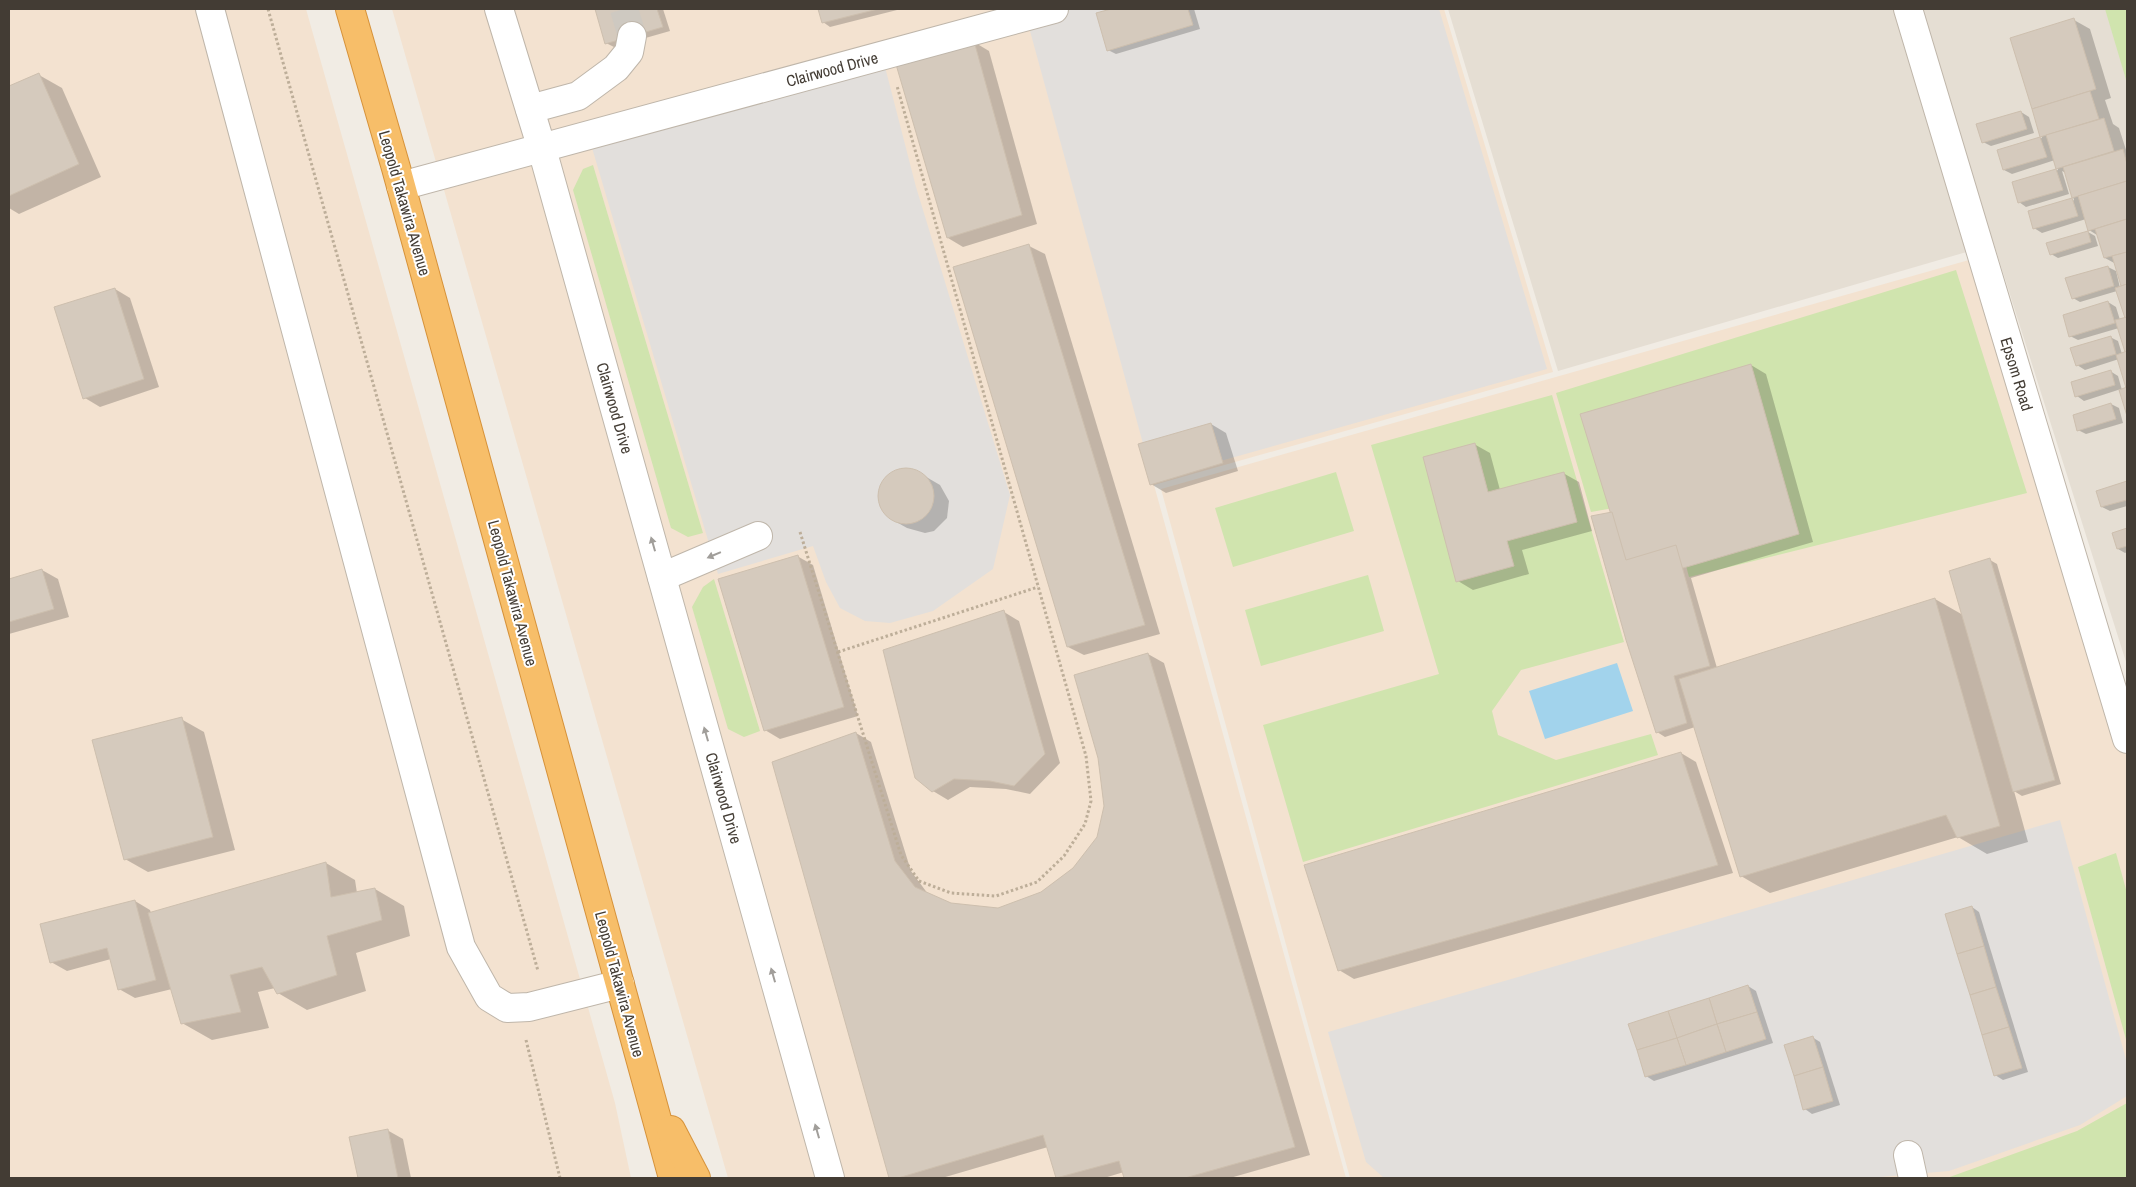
<svg xmlns="http://www.w3.org/2000/svg" width="2136" height="1187" font-family="'Archivo Narrow',sans-serif">
	<style>
		.residential { fill: #e5ded3 }
		.commercial { fill: #f3e2d0 }
		.green { fill: #d0e4ae }
		.parking { fill: #e2dfdc }
		.water { fill: #a2d3ec }
		.shadow { fill: #0003 }
		.building { fill: #d5cabd; stroke: #cdbfae }
		.lines { fill: none; stroke-linecap: round; stroke-linejoin: round }
		.minor-tunnel { stroke: #cec9c1; stroke-width: 28; stroke-dasharray: 28 14; stroke-linecap: butt }
		.minor-casing { stroke: #bfb6aa; stroke-width: 30 }
		.highway-casing { stroke: #d6923a; stroke-width: 30 }
		.path { stroke: #bdae99; stroke-width: 3; stroke-dasharray: 2.5 2.5; stroke-linecap: butt }
		.minor { stroke: #fff; stroke-width: 28 }
		.highway { stroke: #f7be69; stroke-width: 28 }
		.oneway { fill: #a19e9a }
		.labels { text-anchor: middle; stroke-width: 4; stroke-linejoin: round; paint-order: stroke }
		.street-label { font-size: 16px; fill: #433c34; stroke: #fff }
	</style>
	<rect width="100%" height="100%" fill="#f1ece4"/>
	<!-- residential -->
	<polygon class="residential" points="1448,9 2127,9 2127,665 1994,244 1558,371"/>
	<!-- commercial -->
	<g class="commercial">
		<polygon points="9,9 306,9 615,1103 631,1178 9,1178"/>
		<polygon points="392,9 1444,9 1553,372 1154,485 1346,1178 728,1178"/>
		<polygon points="1976,258 2127,757 2127,1178 1350,1178 1161,489"/>
	</g>
	<!-- green -->
	<g class="green">
		<polygon points="2105,9 2127,9 2127,83"/>
		<polygon points="593,165 703,533 688,537 671,528 573,190 583,169"/>
		<polygon points="1956,270 2027,493 1689,577 1680,543 1630,505 1591,512 1556,393"/>
		<polygon points="1552,395 1624,642 1521,670 1492,711 1498,735 1556,760 1651,734 1658,755 1303,862 1263,725 1439,674 1371,445"/>
		<polygon points="1336,472 1354,531 1233,567 1215,508"/>
		<polygon points="1368,575 1384,631 1261,666 1245,610"/>
		<polygon points="714,579 760,731 744,737 728,729 692,607 703,587"/>
		<polygon points="2116,853 2127,893 2127,1043 2078,867"/>
		<polygon points="2127,1103 2127,1178 1947,1178 2077,1131"/>
	</g>
	<!-- parking -->
	<g class="parking">
		<polygon points="1024,9 1439,9 1547,369 1153,480"/>
		<polygon points="884,63 916,187 1010,495 993,569 933,611 890,623 865,621 840,608 826,582 813,546 718,574 590,141"/>
		<polygon points="2060,820 2127,1063 2127,1096 2080,1125 1949,1171 1869,1178 1384,1178 1366,1162 1328,1032"/>
	</g>
	<!-- water -->
	<polygon class="water" points="1617,663 1633,711 1545,739 1529,691"/>
	<!-- shadow -->
	<g class="shadow">
		<polygon points="596,9 663,9 670,31 614,47 606,43"/>
		<polygon points="819,9 901,9 830,27 823,22"/>
		<polygon points="1115,9 1194,9 1200,29 1116,54 1108,50 1097,14"/>
		<polygon points="2074,20 2090,29 2111,98 2105,100 2113,124 2119,128 2127,153 2127,389 2119,359 2085,370 2077,365 2110,337 2118,341 2122,354 2126,352 2119,328 2078,340 2070,336 2108,302 2116,307 2120,320 2126,318 2117,291 2080,302 2073,298 2108,267 2116,271 2120,288 2123,287 2116,264 2105,258 2097,235 2089,230 2086,219 2042,233 2034,228 2074,200 2066,173 2062,171 2069,194 2026,207 2019,202 2013,183 2058,170 2055,160 2012,174 2004,170 1999,151 2042,138 2012,38"/>
		<polygon points="974,42 989,51 1037,224 963,247 948,238"/>
		<polygon points="39,75 62,88 101,177 19,214 9,208 9,88"/>
		<polygon points="2021,112 2029,117 2034,133 1991,146 1983,142"/>
		<polygon points="2088,232 2095,236 2098,246 2058,258 2051,254"/>
		<polygon points="1029,246 1045,254 1160,634 1084,655 1068,647"/>
		<polygon points="115,289 130,298 159,387 100,407 85,398"/>
		<polygon points="1751,365 1766,374 1813,542 1691,578 1717,668 1935,599 1963,615 1990,560 1997,564 2061,784 2022,796 2014,791 2028,842 1987,854 1958,837 1770,893 1741,876 1695,727 1665,737 1657,732 1612,513"/>
		<polygon points="2110,371 2118,376 2122,390 2127,389 2127,412 2121,389 2084,401 2077,396"/>
		<polygon points="2111,404 2119,408 2123,423 2086,434 2078,430"/>
		<polygon points="1211,424 1226,433 1238,471 1166,493 1151,484"/>
		<polygon points="1474,444 1490,453 1500,490 1563,473 1579,482 1592,531 1522,550 1529,574 1473,590 1458,581"/>
		<polygon points="906,469 916,471 940,485 949,501 947,518 934,531 925,533 907,528 891,519 880,506 880,488 884,480 898,470"/>
		<polygon points="2127,483 2127,506 2110,511 2102,507 2098,492"/>
		<polygon points="2127,530 2127,552 2125,553 2118,549 2114,534"/>
		<polygon points="797,556 813,565 858,716 780,739 765,730"/>
		<polygon points="42,570 58,579 69,617 9,634 9,580"/>
		<polygon points="1004,612 1019,621 1060,763 1030,794 1006,789 970,787 948,800 933,791"/>
		<polygon points="1148,654 1164,663 1310,1155 1230,1178 1125,1178 1124,1172 1104,1178 1058,1178 1048,1147 942,1178 890,1178 773,762 856,733 871,742 911,871 928,894 950,904 998,909 1041,894 1074,869 1098,838"/>
		<polygon points="181,719 204,732 235,850 148,872 125,859"/>
		<polygon points="1681,753 1696,762 1733,873 1354,979 1339,970"/>
		<polygon points="326,863 355,880 357,893 375,889 404,906 410,936 356,953 366,991 307,1010 278,993 275,988 258,992 269,1028 212,1040 182,1023 172,989 135,998 119,989 111,959 67,971 51,962 135,901 150,910 151,913"/>
		<polygon points="1972,907 1979,912 2028,1072 2003,1080 1995,1075"/>
		<polygon points="1748,986 1756,991 1773,1043 1654,1081 1646,1076"/>
		<polygon points="1812,1037 1820,1042 1840,1105 1812,1114 1805,1109"/>
		<polygon points="387,1130 403,1139 411,1178 359,1178 351,1138"/>
	</g>
	<!-- building -->
	<g class="building">
		<polygon points="595,9 657,9 663,27 605,44"/>
		<polygon points="818,9 878,9 822,23"/>
		<polygon points="1111,9 1188,9 1193,25 1107,51 1096,13"/>
		<polygon points="2074,18 2096,89 2032,109 2010,38"/>
		<polygon points="974,41 1022,215 947,238 895,61"/>
		<polygon points="39,73 79,164 9,196 9,86"/>
		<polygon points="2090,91 2099,119 2040,137 2032,109"/>
		<polygon points="2021,111 2027,129 1982,143 1976,124"/>
		<polygon points="2104,118 2114,151 2056,169 2046,135"/>
		<polygon points="2040,137 2047,157 2003,170 1997,150"/>
		<polygon points="2123,149 2127,164 2127,181 2072,198 2063,167"/>
		<polygon points="2056,169 2063,190 2018,203 2012,182"/>
		<polygon points="2127,181 2127,219 2088,231 2078,196"/>
		<polygon points="2072,198 2078,216 2033,229 2028,211"/>
		<polygon points="2127,219 2127,252 2104,258 2095,229"/>
		<polygon points="2088,231 2091,242 2050,255 2046,243"/>
		<polygon points="1029,244 1145,625 1067,647 953,267"/>
		<polygon points="2127,252 2127,284 2121,286 2112,256"/>
		<polygon points="2108,266 2114,286 2072,299 2065,278"/>
		<polygon points="2127,284 2127,317 2125,318 2115,288"/>
		<polygon points="115,288 144,379 83,399 54,307"/>
		<polygon points="2108,301 2115,323 2069,337 2063,315"/>
		<polygon points="2127,317 2127,351 2125,352 2115,320"/>
		<polygon points="2111,336 2116,354 2076,366 2070,348"/>
		<polygon points="2127,351 2127,387 2126,388 2116,355"/>
		<polygon points="1751,364 1799,534 1632,583 1580,414"/>
		<polygon points="2111,370 2115,385 2075,397 2071,382"/>
		<polygon points="2127,387 2127,416 2119,390"/>
		<polygon points="2111,403 2116,419 2077,431 2073,415"/>
		<polygon points="1211,423 1223,463 1150,485 1138,444"/>
		<polygon points="1475,443 1488,492 1564,472 1577,522 1507,541 1514,566 1456,582 1423,457"/>
		<circle cx="906" cy="496" r="28"/>
		<polygon points="2127,481 2127,500 2101,507 2096,491"/>
		<polygon points="1612,512 1626,560 1676,545 1710,666 1674,676 1687,723 1656,733 1626,640 1591,516"/>
		<polygon points="2127,528 2127,546 2117,549 2112,533"/>
		<polygon points="798,555 844,707 764,731 718,579"/>
		<polygon points="1990,558 2055,780 2013,792 1949,571"/>
		<polygon points="42,569 54,609 9,622 9,579"/>
		<polygon points="1935,598 2000,826 1957,838 1946,815 1740,877 1679,679"/>
		<polygon points="1004,610 1045,754 1014,786 990,781 954,779 932,792 915,778 883,650"/>
		<polygon points="1148,653 1295,1147 1185,1178 1124,1178 1119,1161 1056,1178 1043,1135 898,1178 889,1178 772,762 856,732 895,861 915,887 951,903 998,908 1041,892 1073,868 1097,837 1104,806 1098,758 1074,675"/>
		<polygon points="182,717 213,837 124,860 92,740"/>
		<polygon points="1681,752 1718,865 1338,971 1304,865"/>
		<polygon points="326,862 331,897 375,888 382,920 327,936 337,975 277,994 262,967 230,975 241,1012 181,1024 148,913"/>
		<polygon points="135,900 156,980 118,990 107,948 50,963 40,924"/>
		<polygon points="1972,906 1984,946 1957,954 1945,914"/>
		<polygon points="1984,946 1996,987 1970,995 1957,954"/>
		<polygon points="1748,985 1757,1012 1717,1024 1709,998"/>
		<polygon points="1996,987 2009,1027 1982,1035 1970,995"/>
		<polygon points="1709,998 1717,1024 1677,1038 1668,1011"/>
		<polygon points="1668,1011 1677,1038 1637,1050 1628,1024"/>
		<polygon points="1757,1012 1766,1039 1726,1052 1717,1024"/>
		<polygon points="1717,1024 1726,1052 1686,1065 1677,1038"/>
		<polygon points="2009,1027 2022,1068 1994,1076 1982,1035"/>
		<polygon points="1813,1036 1823,1067 1794,1076 1784,1045"/>
		<polygon points="1677,1038 1686,1065 1645,1077 1637,1050"/>
		<polygon points="1823,1067 1833,1101 1803,1110 1794,1076"/>
		<polygon points="388,1129 398,1178 358,1178 349,1137"/>
	</g>
	<g class="lines">
		<!-- minor-tunnel -->
		<polyline class="minor-tunnel" points="624,9 632,36"/>
		<defs>
			<g id="minor">
				<polyline points="210,9 461,947 489,997 507,1008 529,1007 620,984"/>
				<polyline points="499,9 542,149 830,1178"/>
				<polyline points="1908,9 2127,739"/>
				<polyline points="530,109 578,96 616,68 629,52 632,36"/>
				<polyline points="401,186 1054,9"/>
				<polyline points="662,577 758,536"/>
				<polyline points="1908,1155 1913,1178"/>
			</g>
			<g id="highway">
				<polyline points="350,9 396,168 673,1178"/>
				<polyline points="671,1130 696,1178"/>
			</g>
		</defs>
		<!-- minor casing -->
		<use href="#minor" class="minor-casing"/>
		<!-- highway casing -->
		<use href="#highway" class="highway-casing"/>
		<!-- path -->
		<g class="path">
			<polyline points="268,9 538,971"/>
			<polyline points="800,532 901,855 919,881 951,893 996,896 1037,882 1064,856 1085,824 1091,801 1086,756 897,86"/>
			<polyline points="838,652 1038,587"/>
			<polyline points="526,1040 560,1178"/>
		</g>
		<!-- minor -->
		<use href="#minor" class="minor"/>
		<!-- highway -->
		<use href="#highway" class="highway"/>
	</g>
	<!-- one-way arrows -->
	<defs><path id="oneway-solid" d="M-6-.8H1V-3.2L6.5 0L1 3.2V.8H-6Z" transform="scale(1.25)"/></defs>
	<g class="oneway">
		<use href="#oneway-solid" transform="translate(653 544) rotate(-106)"/>
		<use href="#oneway-solid" transform="translate(714 555) rotate(157)"/>
		<use href="#oneway-solid" transform="translate(706 734) rotate(-106)"/>
		<use href="#oneway-solid" transform="translate(773 975) rotate(-106)"/>
		<use href="#oneway-solid" transform="translate(817 1131) rotate(-106)"/>
	</g>
	<g class="labels">
		<!-- street labels -->
		<g class="street-label">
			<text transform="translate(832 69) rotate(-15)" y="6">Clairwood Drive</text>
			<text transform="translate(405 203) rotate(74)" y="6">Leopold Takawira Avenue</text>
			<text transform="translate(2017 374) rotate(73)" y="6">Epsom Road</text>
			<text transform="translate(615 408) rotate(74)" y="6">Clairwood Drive</text>
			<text transform="translate(513 593) rotate(75)" y="6">Leopold Takawira Avenue</text>
			<text transform="translate(724 798) rotate(74)" y="6">Clairwood Drive</text>
			<text transform="translate(620 984) rotate(75)" y="6">Leopold Takawira Avenue</text>
		</g>
	</g>
	<!-- border -->
	<rect width="2136" height="1187" fill="none" stroke="#433c34" stroke-width="20"/>
</svg>
